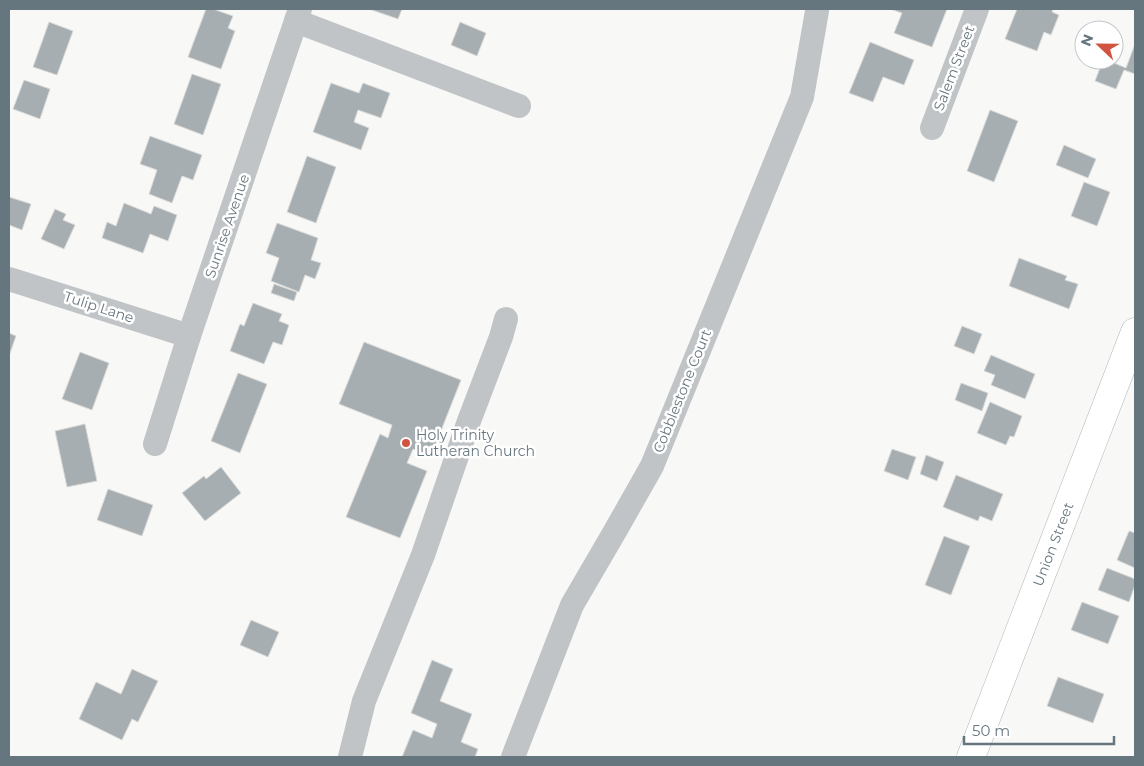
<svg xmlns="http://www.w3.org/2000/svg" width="1144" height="766" font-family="Montserrat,sans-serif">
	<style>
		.building { fill: #a6aeb2; stroke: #dadad8 }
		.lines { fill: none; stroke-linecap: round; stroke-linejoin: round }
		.major-casing { stroke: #b2b7ba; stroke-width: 29 }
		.minor { stroke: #c0c4c7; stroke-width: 24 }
		.major { stroke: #fff; stroke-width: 28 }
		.poi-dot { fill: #d0543f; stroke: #fff; stroke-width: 2 }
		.labels { text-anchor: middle; stroke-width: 5; stroke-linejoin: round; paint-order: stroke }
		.street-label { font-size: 14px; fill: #66767e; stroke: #fff }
		.poi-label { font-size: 14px; fill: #66767e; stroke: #fff; text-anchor: start }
	</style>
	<rect width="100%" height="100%" fill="#f8f8f6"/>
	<!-- building -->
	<g class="building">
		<polygon points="206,9 213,9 233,16 228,28 235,31 221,69 188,57"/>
		<polygon points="369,9 402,9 398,19"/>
		<polygon points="890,9 947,9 932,47 894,33 902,13"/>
		<polygon points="1017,9 1053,9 1052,12 1059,15 1051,35 1044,32 1037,51 1005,39"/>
		<polygon points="49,22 73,31 57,75 33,67"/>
		<polygon points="460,22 486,33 477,56 451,45"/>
		<polygon points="870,42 914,60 904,85 883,77 873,102 849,93"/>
		<polygon points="1135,44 1135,74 1124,70 1116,89 1095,81 1103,60 1107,60 1126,68"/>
		<polygon points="192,74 221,84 203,135 174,124"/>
		<polygon points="24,80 50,89 40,119 13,109"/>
		<polygon points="331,83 359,93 363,83 390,93 381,118 358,110 354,122 369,128 361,150 313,132"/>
		<polygon points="990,110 1018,121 994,182 967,171"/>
		<polygon points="150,136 202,155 193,180 182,176 172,203 149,194 157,170 140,164"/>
		<polygon points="1064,145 1096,159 1088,178 1056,165"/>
		<polygon points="307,156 336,167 316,223 287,212"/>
		<polygon points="1084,182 1110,192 1097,226 1071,216"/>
		<polygon points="9,197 31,204 22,230 9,225"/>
		<polygon points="124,203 151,214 154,206 177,215 168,241 150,234 143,253 102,238 107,222 116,226"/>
		<polygon points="55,209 66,214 63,220 75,225 64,249 41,239"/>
		<polygon points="277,223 318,238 311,260 321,263 315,279 305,275 299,292 271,281 279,258 266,253"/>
		<polygon points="1019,258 1067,276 1065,280 1078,284 1069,309 1009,286"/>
		<polygon points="274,284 297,292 294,301 271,293"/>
		<polygon points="253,303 282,314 279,321 289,325 282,345 273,342 264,364 230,351 240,324 244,326"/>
		<polygon points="962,326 982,334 974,354 954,346"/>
		<polygon points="9,333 16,336 9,356"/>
		<polygon points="364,342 461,380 431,456 413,449 407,463 427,471 400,538 346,517 380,434 388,438 392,425 339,404"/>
		<polygon points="80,352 109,363 92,410 62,399"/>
		<polygon points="991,355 1035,374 1025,399 991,385 995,375 984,371"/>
		<polygon points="238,373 267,384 240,453 211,441"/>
		<polygon points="961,383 988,393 982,411 955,400"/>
		<polygon points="990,402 1022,416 1014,437 1010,436 1006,445 977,433"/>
		<polygon points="85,424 97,481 67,487 55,431"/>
		<polygon points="892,449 916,457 908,480 884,471"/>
		<polygon points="926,455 944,462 937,481 920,474"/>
		<polygon points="221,467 241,493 205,521 182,493 204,476 206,479"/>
		<polygon points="956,475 1003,494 992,521 980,516 978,521 943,507"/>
		<polygon points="108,489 153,505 142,536 97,520"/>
		<polygon points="1129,531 1135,533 1135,568 1117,560"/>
		<polygon points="944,536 970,546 951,595 925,585"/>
		<polygon points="1107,568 1135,579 1135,585 1129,602 1098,590"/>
		<polygon points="1082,602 1119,616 1108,644 1071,630"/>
		<polygon points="251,620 279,632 268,657 240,645"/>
		<polygon points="432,660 453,669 440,701 472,714 461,742 478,749 475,757 402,757 413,730 432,738 437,724 411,713"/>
		<polygon points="132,669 158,681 138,722 132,719 122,740 79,719 96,682 121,694"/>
		<polygon points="1058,677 1104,694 1093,723 1047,706"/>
	</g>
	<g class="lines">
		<defs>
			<g id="major">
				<path id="s1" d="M971 757 1135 332"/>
			</g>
		</defs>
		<!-- major casing -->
		<use href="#major" class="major-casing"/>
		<!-- minor -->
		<g class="minor">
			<polyline points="296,21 519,106"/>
			<polyline points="932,128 977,9"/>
			<polyline points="9,279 189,336"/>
			<polyline points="155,444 189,336 300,9"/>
			<polyline points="350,757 364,701 423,555 469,421 501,337 506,319"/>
			<polyline points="513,757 572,605 614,533 652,466 802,97 817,11"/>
		</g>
		<!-- major -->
		<use href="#major" class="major"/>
	</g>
	<!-- markers -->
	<circle class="poi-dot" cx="406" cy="443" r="5"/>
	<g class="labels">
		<!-- street labels -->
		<g class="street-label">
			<text transform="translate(954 68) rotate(-69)" y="5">Salem Street</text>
			<text transform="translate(227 226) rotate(-71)" y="5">Sunrise Avenue</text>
			<text transform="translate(99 307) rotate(18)" y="5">Tulip Lane</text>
			<text transform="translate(682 391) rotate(-68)" y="5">Cobblestone Court</text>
			<text dy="5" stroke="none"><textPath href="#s1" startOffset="228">Union Street</textPath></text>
		</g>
		<!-- poi labels -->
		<g class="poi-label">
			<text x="416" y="440">Holy Trinity<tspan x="416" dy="16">Lutheran Church</tspan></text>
		</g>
	</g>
	<!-- border -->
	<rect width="1144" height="766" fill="none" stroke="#66767e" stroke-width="20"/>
	<!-- north arrow -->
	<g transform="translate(1099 45) rotate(292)"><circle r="24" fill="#ffffff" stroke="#c2c8cb"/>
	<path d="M0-4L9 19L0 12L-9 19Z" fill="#d0543f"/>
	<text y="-8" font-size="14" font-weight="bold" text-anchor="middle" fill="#66767e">N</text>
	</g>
	<!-- scale -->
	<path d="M964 736v8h150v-8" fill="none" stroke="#66767e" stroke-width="2.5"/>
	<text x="972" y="736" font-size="15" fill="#66767e" stroke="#ffffff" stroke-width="4" paint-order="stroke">50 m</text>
</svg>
